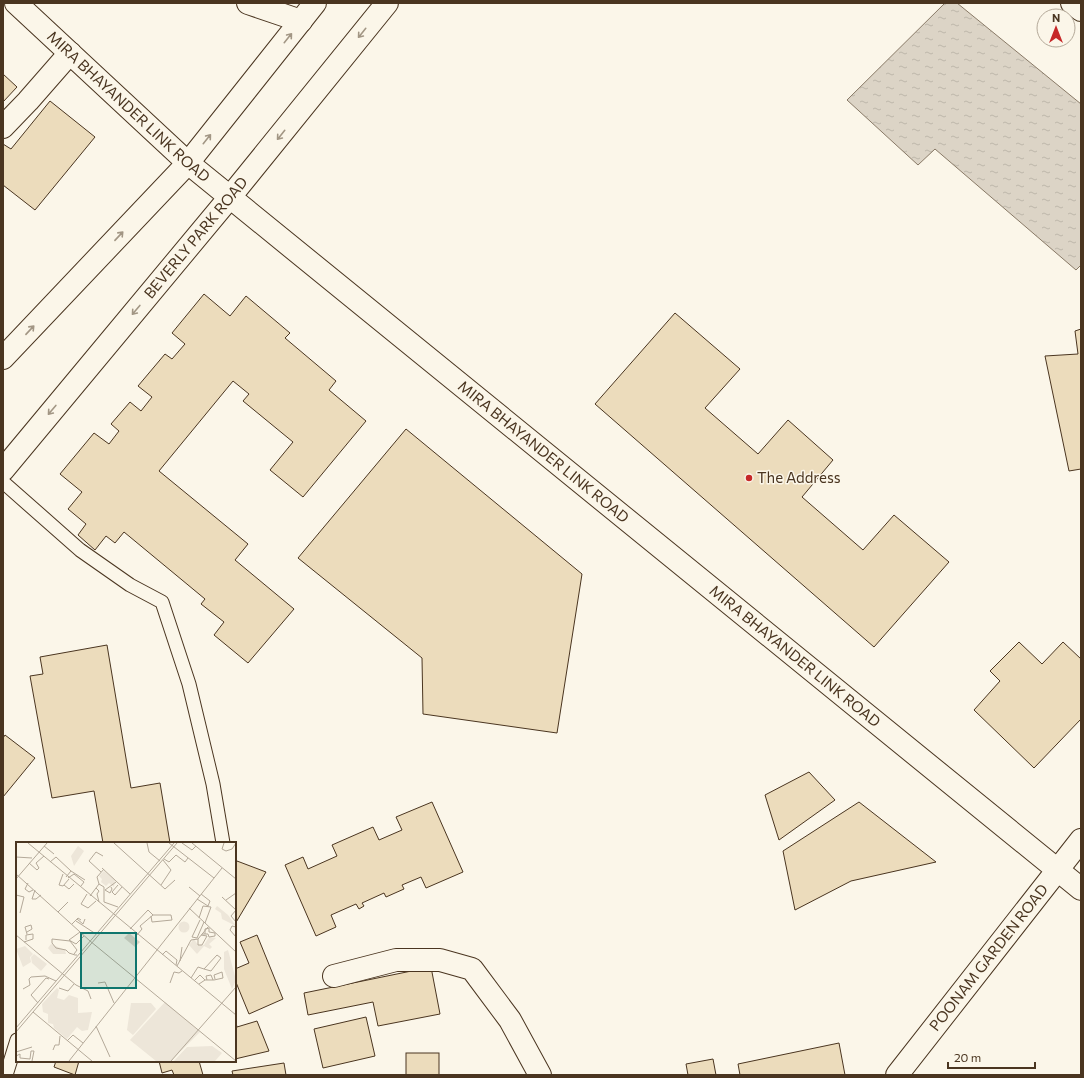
<svg xmlns="http://www.w3.org/2000/svg" width="1084" height="1078" font-family="Commissioner,sans-serif">
	<style>
		.water { fill: url(#water-ripples); stroke: #887966 }
		.building { fill: #ecdcbc; stroke: #4a3520 }
		.lines { fill: none; stroke-linecap: round; stroke-linejoin: round }
		.service-casing { stroke: #4a3520; stroke-width: 15 }
		.minor-casing { stroke: #4a3520; stroke-width: 24 }
		.tertiary-casing { stroke: #4a3520; stroke-width: 24 }
		.secondary-casing { stroke: #4a3520; stroke-width: 24 }
		.service { stroke: #fbf6e9; stroke-width: 13 }
		.minor { stroke: #fbf6e9; stroke-width: 22 }
		.tertiary { stroke: #fbf6e9; stroke-width: 22 }
		.secondary { stroke: #fbf6e9; stroke-width: 22 }
		.oneway { stroke: #a29684 }
		.poi-dot { fill: #c62828; stroke: #fbf6e9; stroke-width: 1.5 }
		.labels { text-anchor: middle; stroke-width: 3; stroke-linejoin: round; paint-order: stroke }
		.street-label { font-size: 15px; fill: #4a3520; stroke: #fbf6e9 }
		.poi-label { font-size: 15px; fill: #4a3520; stroke: #fbf6e9; text-anchor: start }
		.inset-road { fill: none; stroke: #b4a999; stroke-width: 1 }
		.view { fill: #0f766e; fill-opacity: 0.15; stroke: #0f766e; stroke-width: 2 }
		.inset-edge { fill: none; stroke: #4a3520; stroke-width: 2 }
	</style>
	<defs>
		<pattern id="water-ripples" width="26" height="14" patternUnits="userSpaceOnUse"><rect width="26" height="14" fill="#dcd4c6"/><path d="M2 4q2-2 4 0t4 0M15 11q2-2 4 0t4 0" fill="none" stroke="#beb7aa"/></pattern>
	</defs>
	<rect width="100%" height="100%" fill="#fbf6e9"/>
	<!-- water -->
	<polygon class="water" points="945,3 957,3 1081,104 1081,265 1076,270 935,149 918,165 847,100"/>
	<!-- building -->
	<g class="building">
		<polygon points="3,74 17,87 3,102"/>
		<polygon points="50,101 95,137 35,210 3,185 3,144 11,149"/>
		<polygon points="204,294 230,316 246,296 290,333 285,338 336,381 329,390 366,421 303,497 270,470 293,442 243,401 249,394 233,381 159,471 248,544 235,560 294,609 248,663 214,635 224,622 201,604 205,599 124,532 115,543 106,536 95,550 78,535 86,524 68,509 82,492 60,474 94,433 109,444 119,431 111,424 130,402 141,411 152,397 138,386 165,354 172,359 185,344 172,333"/>
		<polygon points="675,313 740,369 705,408 758,454 788,420 833,460 802,497 863,550 894,515 949,562 874,647 595,404"/>
		<polygon points="1081,329 1081,469 1069,471 1045,356 1078,354 1075,331"/>
		<polygon points="406,429 582,574 557,733 423,714 422,658 298,558"/>
		<polygon points="1019,642 1042,664 1063,642 1081,659 1081,719 1034,768 974,710 1000,681 990,671"/>
		<polygon points="107,645 131,788 160,783 170,843 103,843 94,791 52,798 30,676 43,674 40,657"/>
		<polygon points="5,735 35,758 3,797 3,738"/>
		<polygon points="809,772 835,800 779,840 765,795"/>
		<polygon points="432,802 463,872 426,888 421,877 402,885 404,889 386,897 384,893 362,903 364,906 359,909 356,904 331,915 336,927 316,936 285,865 303,857 308,869 337,856 332,845 373,827 379,840 402,830 396,817"/>
		<polygon points="859,802 936,862 851,881 795,910 783,851"/>
		<polygon points="237,861 266,872 235,924 235,866"/>
		<polygon points="257,935 283,999 249,1014 235,980 235,969 249,963 240,942"/>
		<polygon points="431,967 440,1014 378,1026 373,1002 308,1015 304,993"/>
		<polygon points="366,1017 375,1056 323,1068 314,1029"/>
		<polygon points="235,1019 237,1027 257,1021 269,1051 235,1059"/>
		<polygon points="839,1043 845,1075 740,1075 738,1064"/>
		<rect x="406" y="1053" width="33" height="22"/>
		<polygon points="713,1059 716,1075 688,1075 686,1064"/>
		<polygon points="56,1061 79,1061 75,1075 54,1067"/>
		<polygon points="159,1061 199,1061 203,1075 174,1075 172,1070 162,1073"/>
		<polygon points="284,1063 286,1075 233,1075 232,1071"/>
	</g>
	<g class="lines">
		<defs>
			<g id="service">
				<polyline points="3,482 80,550 130,585 162,602 189,684 213,784 223,843"/>
				<polyline points="6,1075 17,1040"/>
			</g>
			<g id="minor">
				<path id="s1" d="M16 3 188 163 1081 889"/>
				<polyline points="248,3 301,21"/>
				<polyline points="3,127 28,101 70,53"/>
				<polyline points="334,976 396,960 440,960 472,969 510,1020 540,1075"/>
				<path id="s2" d="M897 1075 1081 840"/>
			</g>
			<polyline id="tertiary" points="1072,3 1081,10"/>
			<g id="secondary">
				<polyline points="3,358 188,163 315,3"/>
				<path id="s3" d="M3 470 230 197 387 3"/>
			</g>
		</defs>
		<!-- service casing -->
		<use href="#service" class="service-casing"/>
		<!-- minor casing -->
		<use href="#minor" class="minor-casing"/>
		<!-- tertiary casing -->
		<use href="#tertiary" class="tertiary-casing"/>
		<!-- secondary casing -->
		<use href="#secondary" class="secondary-casing"/>
		<!-- service -->
		<use href="#service" class="service"/>
		<!-- minor -->
		<use href="#minor" class="minor"/>
		<!-- tertiary -->
		<use href="#tertiary" class="tertiary"/>
		<!-- secondary -->
		<use href="#secondary" class="secondary"/>
	</g>
	<!-- one-way arrows -->
	<defs><path id="oneway-shaft" d="M-6 0H5M1.5-3L5.5 0L1.5 3" fill="none" stroke-width="1.6" stroke-linecap="round" stroke-linejoin="round"/></defs>
	<g class="oneway">
		<use href="#oneway-shaft" transform="translate(362 33) rotate(129)"/>
		<use href="#oneway-shaft" transform="translate(288 38) rotate(-51)"/>
		<use href="#oneway-shaft" transform="translate(281 135) rotate(129)"/>
		<use href="#oneway-shaft" transform="translate(207 139) rotate(-51)"/>
		<use href="#oneway-shaft" transform="translate(119 236) rotate(-47)"/>
		<use href="#oneway-shaft" transform="translate(136 310) rotate(130)"/>
		<use href="#oneway-shaft" transform="translate(30 330) rotate(-47)"/>
		<use href="#oneway-shaft" transform="translate(52 410) rotate(130)"/>
	</g>
	<!-- markers -->
	<circle class="poi-dot" cx="749" cy="478" r="4"/>
	<g class="labels">
		<!-- street labels -->
		<g class="street-label">
			<text dy="5" stroke="none"><textPath href="#s1" startOffset="153">MIRA BHAYANDER LINK ROAD</textPath></text>
			<text dy="5" stroke="none"><textPath href="#s3" startOffset="302">BEVERLY PARK ROAD</textPath></text>
			<text dy="5" stroke="none"><textPath href="#s1" startOffset="693">MIRA BHAYANDER LINK ROAD</textPath></text>
			<text dy="5" stroke="none"><textPath href="#s1" startOffset="1017">MIRA BHAYANDER LINK ROAD</textPath></text>
			<text dy="5" stroke="none"><textPath href="#s2" startOffset="149">POONAM GARDEN ROAD</textPath></text>
		</g>
		<!-- poi labels -->
		<g class="poi-label">
			<text x="757" y="483">The Address</text>
		</g>
	</g>
	<!-- overview -->
	<g transform="translate(16 842)">
		<rect width="220" height="220" fill="#fbf6e9"/>
		<path d="M62 4 68 9 58 24 55 14ZM162.5 85a5.5 5.5 0 1 1 11 0a5.5 5.5 0 1 1-11 0ZM193 95 200 96 193 102 196 105 194 107 188 104 181 112 173 103 178 97 182 103H188ZM9 104 17 112 14 115 15 120 7 125 0 107ZM212 108 220 138 216 147 208 127V110ZM41 146 43 148 41 156 48 158 53 153 62 156V171L76 170 72 188 66 189 61 185 51 197 38 186 37 182 32 181V172L27 170 26 162ZM196 204 206 211 199 219H158L171 205Z" fill="#ede6d9"/>
		<path d="M88 29 99 38 98 45 93 41 90 44 85 40 86 37 83 34ZM18 112 31 122 25 129 16 121 15 115ZM149 160 184 190 155 219H140L114 198ZM115 161H135L140 167 117 193 111 188Z" fill="#ede6d9"/>
		<path d="M201 64 212 73 220 84 206 77 205 71 199 67ZM35 102 49 108 50 112H37L32 106Z" fill="#ede6d9"/>
		<path d="M113 91 124 100 119 105 108 96Z" fill="#dcd4c6"/>
		<path class="inset-road" d="M12 1 220 173M98 1 149 47 159 38M131 1 133 10 144 19M153 1 198 36M166 1 176 8 180 4M176 1 220 37M208 1 206 7 210 9 216 7 220 1M28 4 38 12M0 15 16 16M148 17 153 20 160 13 169 20 172 16M34 20 40 15 55 29 50 35M13 21 21 28 23 26 20 21 28 14M86 26 114 52M55 29 69 38M85 30 73 19 80 10 87 14M0 32 74 99 220 219M47 32 43 43 47 44 53 37M52 36 58 32 68 40 65 44M0 37 31 1M12 41 9 47 13 50 17 48M83 42 88 45V60L102 65M48 43 53 47 58 42M102 43 96 50 99 53 106 45M145 43 155 28 147 18M95 45 96 47 94 51 89 48 100 40M173 45 184 54M80 46 83 49 81 52 83 60M19 48 16 57H20L25 53M71 52 65 62 72 66 80 59M0 53 8 55 4 71M74 54 83 42 81 35 88 27M206 55 220 68M181 57 192 64 194 59 185 52M210 58 220 51M173 66 220 110M220 68 215 74 220 80M42 70 52 60M135 74 136 80 156 78 155 73H137M183 76 187 64 195 65 189 81M61 77 67 82 69 77M184 78 176 95 181 96 188 80M60 79 80 92M56 82 62 76 65 78M220 85 216 84 214 88 220 95M114 87 132 68 137 73 124 84 126 87 121 93M11 90 16 87 15 83 9 85 11 92M64 90 53 98 60 102 68 94M186 92H192L193 95 199 94V91L193 90V86L189 87V92M0 93 60 143 72 149 75 157M182 97V103H186L191 94 185 93M8 100 17 97V92L10 93V98M58 112 61 108 54 99 36 97V101L40 106 50 108 53 111 59 113H61M146 113 150 109 161 118 160 123M164 119 166 105M161 124 175 98 182 97 192 85M175 136 182 125 188 127 201 113 205 116 195 129 188 127M191 138 190 134 195 133 197 138M178 139 184 133 189 138M82 141 89 140 98 161M154 141 158 130 163 131 166 129M183 142 189 138H198L207 136 206 130 198 133 199 137M43 146 52 149 58 142M7 147 14 143 13 137 15 135 29 134 40 139M22 161 15 153 30 136 33 137M17 170 76 219M80 184 94 215M0 186 158 1M0 190 161 1M51 199 57 193 67 201M37 208 39 203H43L44 194M0 210 16 205M0 214 4 212V216L14 217 15 209H18L16 219M53 219 206 26M155 219 220 145"/>
		<path class="view" d="M65 91H120V146H65Z"/>
		<rect width="220" height="220" class="inset-edge"/>
	</g>
	<!-- border -->
	<rect width="1084" height="1078" fill="none" stroke="#4a3520" stroke-width="8"/>
	<!-- north arrow -->
	<g transform="translate(1056 28)"><circle r="19" fill="#fbf6e9" stroke="#b4a999"/>
	<path d="M0-3L7 15L0 10L-7 15Z" fill="#c62828"/>
	<text y="-6" font-size="11" font-weight="bold" text-anchor="middle" fill="#4a3520">N</text>
	</g>
	<!-- scale -->
	<path d="M948 1062v6h87v-6" fill="none" stroke="#4a3520" stroke-width="2"/>
	<text x="954" y="1062" font-size="12" fill="#4a3520" stroke="#fbf6e9" stroke-width="3" paint-order="stroke">20 m</text>
</svg>
